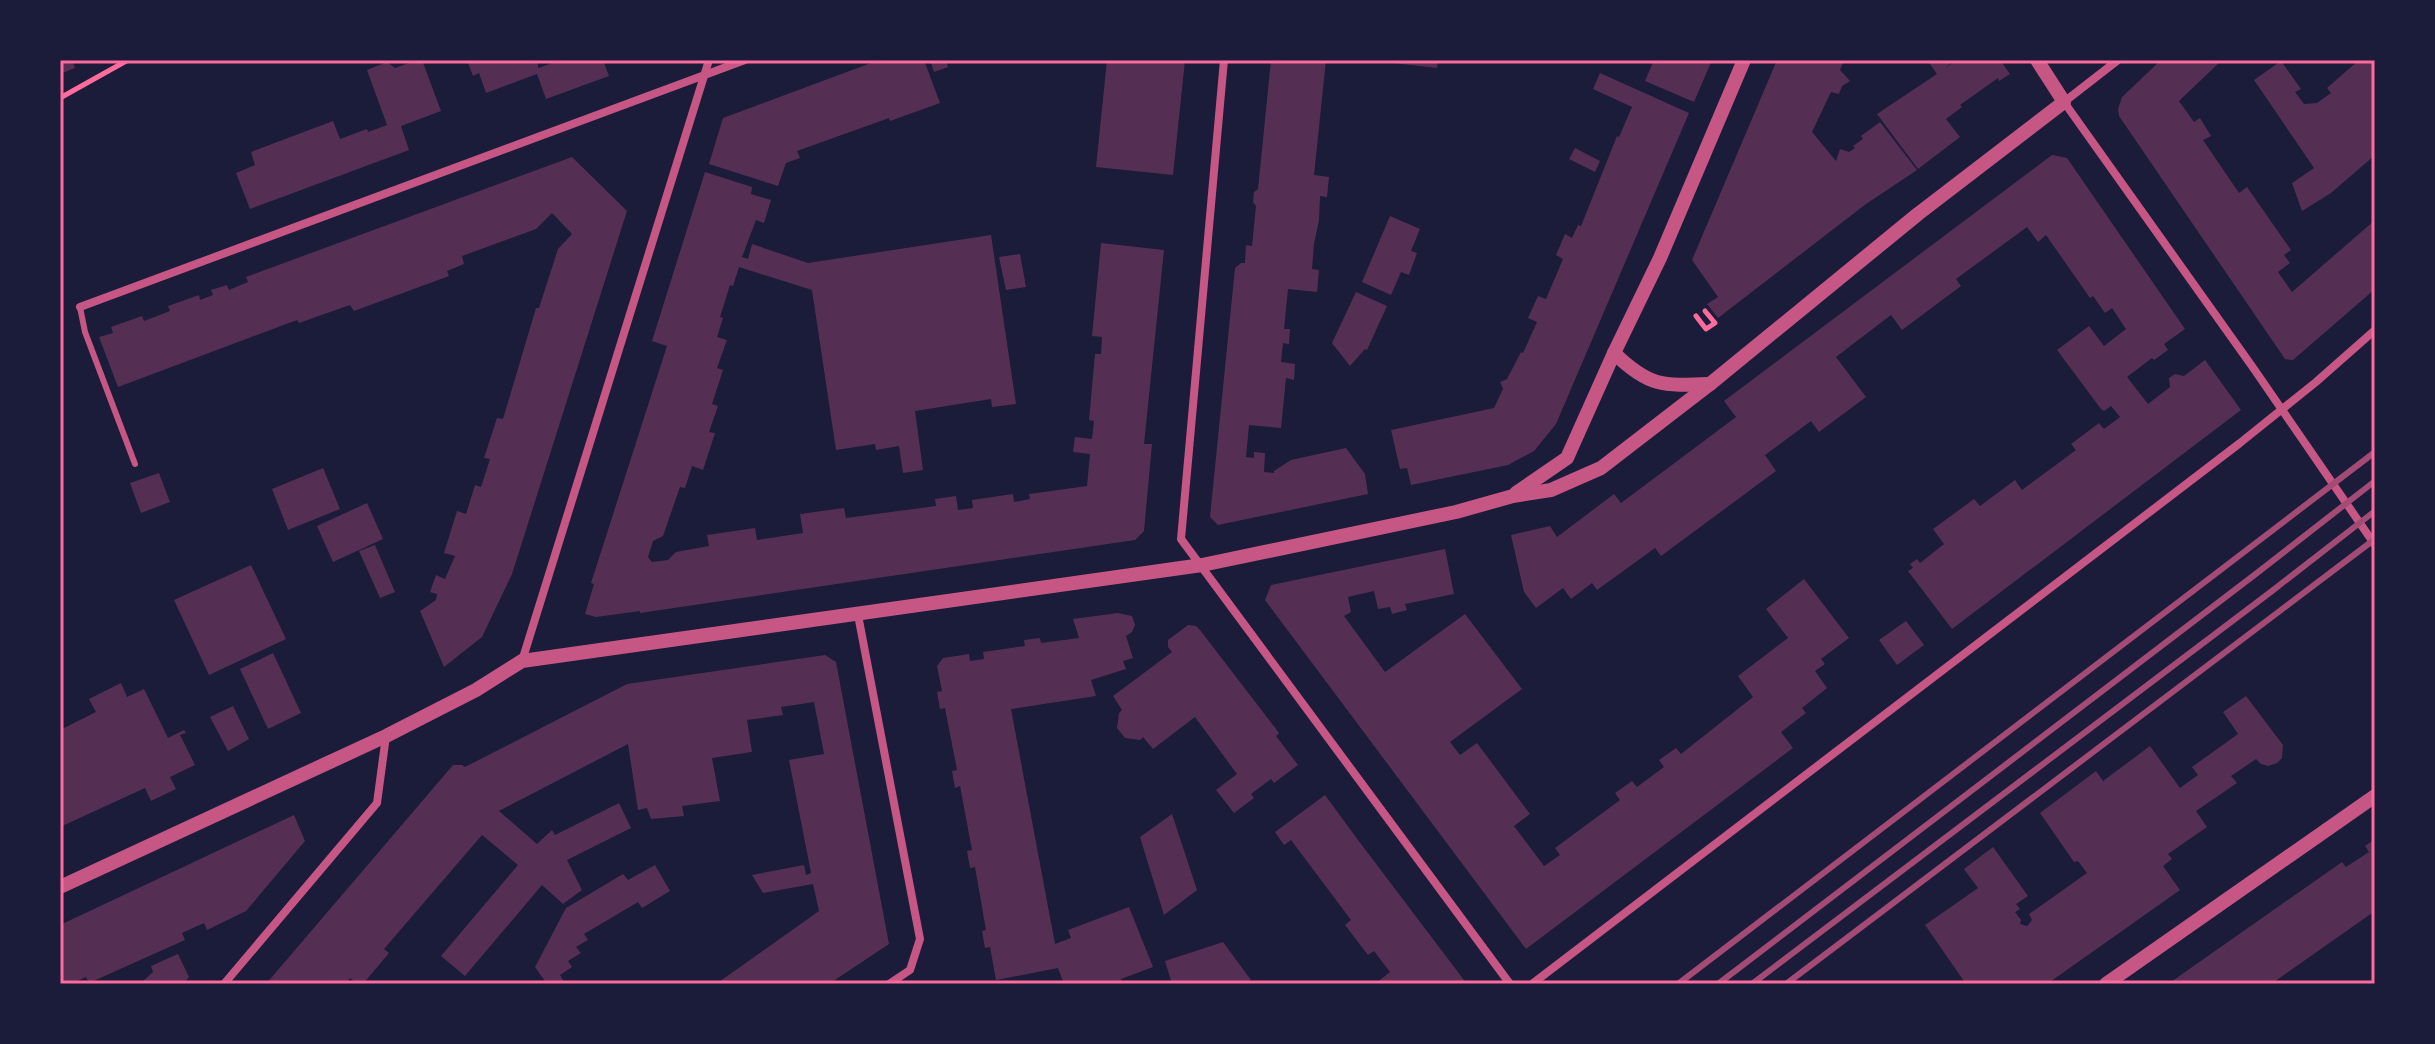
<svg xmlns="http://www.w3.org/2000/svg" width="2435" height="1044" font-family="Rubik,sans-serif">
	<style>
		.building { fill: #542f53 }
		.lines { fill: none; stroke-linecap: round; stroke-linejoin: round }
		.path { stroke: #ff6b9d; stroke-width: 5 }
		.service { stroke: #c65784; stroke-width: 6 }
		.minor { stroke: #c65784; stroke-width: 8 }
		.tertiary { stroke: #c65784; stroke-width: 14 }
		.rail { stroke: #a44b75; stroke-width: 6 }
		.neatline { fill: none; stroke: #ff6b9d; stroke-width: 3 }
	</style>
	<rect width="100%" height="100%" fill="#1b1b3a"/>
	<!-- building -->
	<g class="building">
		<polygon points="60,60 72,60 75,68 60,74"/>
		<polygon points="417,60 422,60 441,111 401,126 409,150 250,209 236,173 255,165 251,152 333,121 340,139 367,129 368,132 387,125 367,70 387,62 395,68"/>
		<polygon points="467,60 538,60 538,68 561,60 603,60 609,76 546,99 537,74 486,93 479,73 473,76"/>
		<polygon points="879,60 924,60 940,103 890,121 889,118 797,151 800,158 786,163 778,186 709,164 723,118"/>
		<polygon points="930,60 946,60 948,67 934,72"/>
		<polygon points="1107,60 1185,60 1173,175 1096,167"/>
		<polygon points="1271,60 1326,60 1314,175 1329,177 1327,197 1320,196 1319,220 1314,244 1312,269 1319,270 1317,292 1288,289 1284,329 1290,329 1289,344 1283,343 1281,362 1295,364 1294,380 1286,378 1281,428 1249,425 1246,457 1254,458 1254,452 1265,453 1264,472 1274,473 1274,471 1291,460 1346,448 1365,474 1368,494 1218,525 1210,517 1235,268 1241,263 1245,263 1246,245 1252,246 1256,206 1253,202 1254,192 1258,189"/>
		<polygon points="1393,60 1438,60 1437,68 1393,63"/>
		<polygon points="1654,60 1712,60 1694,102 1645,81"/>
		<polygon points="1777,60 1844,60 1840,70 1850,81 1842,86 1839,94 1831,92 1812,132 1836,161 1840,149 1849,152 1855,148 1853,146 1863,139 1861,136 1880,122 1917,170 1866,204 1718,318 1707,304 1718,297 1692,260"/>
		<polygon points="1927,60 1955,60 1944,69 1957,60 2000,60 2010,74 1999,81 1998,78 1960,105 1962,107 1946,119 1960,137 1918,169 1877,114 1937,74"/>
		<polygon points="2161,60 2222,60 2179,101 2194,122 2200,118 2211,136 2203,140 2239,193 2247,187 2291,250 2284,255 2290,263 2278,272 2292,292 2375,220 2375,289 2293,360 2285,359 2119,116 2118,109 2122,97"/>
		<polygon points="2359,60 2375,60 2375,155 2331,193 2302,211 2292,183 2314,168 2254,80 2281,61 2301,89 2295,92 2304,104 2317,103 2331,93 2327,88"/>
		<polygon points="1600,73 1689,113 1556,424 1534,451 1508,465 1411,485 1407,468 1400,469 1391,430 1494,408 1503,389 1500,382 1507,379 1521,352 1523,353 1537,322 1528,318 1538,296 1546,299 1563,259 1556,255 1565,234 1572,238 1578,225 1581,226 1617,136 1619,137 1632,107 1593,89"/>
		<polygon points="1575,148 1600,161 1595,172 1569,159"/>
		<polygon points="2052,155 2067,158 2185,329 2164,344 2168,350 2154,360 2152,358 2127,377 2148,404 2170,387 2169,378 2175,374 2184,376 2205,360 2241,410 1952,629 1908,571 1913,568 1910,564 1917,559 1920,563 1944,544 1933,529 1974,499 1980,506 2015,480 2022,490 2076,450 2071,444 2099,423 2104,429 2120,417 2111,406 2104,411 2101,409 2057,350 2089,326 2104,346 2126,329 2112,308 2105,313 2093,296 2090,298 2046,235 2038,242 2027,227 1956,279 1961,286 1902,330 1891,315 1836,357 1866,397 1819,432 1811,421 1765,455 1776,471 1661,556 1655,548 1597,590 1592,583 1571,599 1563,588 1536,608 1524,592 1511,535 1550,526 1557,537 1614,494 1621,503 1736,417 1724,401"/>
		<polygon points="572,157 627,211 512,574 482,637 444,667 420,611 436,600 437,594 430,592 436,575 445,579 455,556 444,553 457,511 466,514 475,485 481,487 490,459 484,458 497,418 503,419 536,308 539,308 558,249 572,234 552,213 536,229 462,256 464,264 447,271 449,276 354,311 350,305 299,323 297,320 118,387 99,337 113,333 111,327 142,316 144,321 170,311 168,306 199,295 200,300 213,295 211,290 227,285 229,290 248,282 246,277"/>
		<polygon points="705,172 752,187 751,194 771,200 764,223 756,220 742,257 748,259 752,244 808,263 991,235 1016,404 992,407 991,399 915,411 923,470 903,473 899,446 876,450 875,444 836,450 812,290 739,267 733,286 730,285 720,317 723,318 717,337 727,340 717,368 723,370 712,404 718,406 709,432 715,433 703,470 692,466 685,488 680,487 663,536 653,541 648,557 652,562 668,560 676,552 709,546 707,535 755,528 757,540 803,533 800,514 844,508 846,518 936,506 935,499 956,496 958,510 973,508 972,500 1013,494 1014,502 1030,499 1029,494 1087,486 1090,454 1073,452 1075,437 1092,439 1094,421 1089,420 1095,354 1101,354 1102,337 1092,336 1101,243 1164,250 1144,444 1152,444 1144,531 1135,540 640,613 640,611 596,617 585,614 594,584 591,583 667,346 652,341"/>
		<polygon points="1390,216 1420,229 1411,251 1417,253 1409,275 1401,272 1391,295 1362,282"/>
		<polygon points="1020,254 1026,287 1006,290 999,257"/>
		<polygon points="1356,292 1387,306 1367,350 1365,349 1350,366 1332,343"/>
		<polygon points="323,468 340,509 288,530 272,489"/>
		<polygon points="159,473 170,502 141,513 130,483"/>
		<polygon points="367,503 383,539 333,562 317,526"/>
		<polygon points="375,545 395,592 380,598 359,551"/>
		<polygon points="1445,549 1454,594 1405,604 1407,610 1392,614 1390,607 1378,609 1374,591 1356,595 1348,597 1351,612 1344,616 1385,672 1465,614 1522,689 1450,742 1460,755 1477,743 1530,814 1514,826 1544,866 1560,855 1555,848 1620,800 1615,793 1632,781 1637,787 1664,767 1659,760 1676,748 1681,754 1753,697 1738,676 1788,638 1766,609 1804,579 1849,638 1821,659 1825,664 1815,671 1827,688 1802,708 1806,713 1781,732 1793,748 1526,949 1265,600 1271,585"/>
		<polygon points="251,565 286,639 209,675 174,600"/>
		<polygon points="1118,613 1132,616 1135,625 1132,632 1126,636 1133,658 1123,661 1126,669 1091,680 1096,696 1011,709 1055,944 1071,938 1068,930 1129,907 1153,967 1121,979 1122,983 1119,984 1064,984 1058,968 996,980 990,947 985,948 982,931 986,930 975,867 970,868 967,851 972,850 960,786 955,788 952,771 957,770 945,708 940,709 937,692 942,691 937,666 943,658 969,654 970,661 984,659 983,652 1025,646 1024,640 1040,638 1041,643 1079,638 1073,619"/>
		<polygon points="1906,621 1924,645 1897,665 1879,640"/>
		<polygon points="1188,625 1196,626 1200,630 1279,733 1276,736 1298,765 1274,783 1271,779 1251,794 1254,798 1234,813 1216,790 1237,774 1195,717 1153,749 1143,737 1140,740 1125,738 1117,728 1119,713 1122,710 1113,696 1172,652 1168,647 1168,640"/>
		<polygon points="273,653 301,713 268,729 240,669"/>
		<polygon points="825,655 836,662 889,944 829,984 716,984 819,911 813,884 763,893 752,875 804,865 806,875 811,873 789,760 824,754 814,702 781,707 783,715 747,720 752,752 712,758 720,801 682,806 684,816 651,819 647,808 638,810 628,744 499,811 537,844 552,830 555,835 619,803 631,828 567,860 582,890 563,904 542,885 465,976 441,956 518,865 482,835 384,949 389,953 363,984 357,984 350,978 346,984 266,984 453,765 462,765 465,767 627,684"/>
		<polygon points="121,683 127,697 144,689 168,738 184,730 186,733 180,735 195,765 170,777 176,789 151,801 145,788 60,827 60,730 96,712 89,699"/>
		<polygon points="2246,696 2283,745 2282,758 2277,763 2268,766 2261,764 2256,759 2231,776 2237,783 2196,811 2207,827 2168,854 2172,859 2163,866 2180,890 2047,984 1966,984 1925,925 1978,888 1964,869 1993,847 2028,896 2016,904 2020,909 2015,912 2021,920 2020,924 2027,926 2032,920 2029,914 2087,873 2078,861 2074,862 2040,813 2096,771 2103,781 2150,746 2180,788 2198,775 2192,767 2238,734 2223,712"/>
		<polygon points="233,706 249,739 228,751 210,717"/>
		<polygon points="1325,795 1358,840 1467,984 1375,984 1390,972 1374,951 1368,955 1345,925 1351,920 1291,840 1284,845 1275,832"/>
		<polygon points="1172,814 1197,890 1164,915 1140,837"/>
		<polygon points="294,815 305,841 246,911 207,930 204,923 182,933 185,940 89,983 86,977 71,984 60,984 60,925"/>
		<polygon points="2375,839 2375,911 2271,984 2168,984 2342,862 2346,867 2369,852 2365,846"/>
		<polygon points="655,865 670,891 642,908 638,902 584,934 588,940 576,947 581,953 568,961 572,967 560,975 564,982 560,984 547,984 535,967 566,908 623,874 628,880"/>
		<polygon points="1223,942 1251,980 1239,984 1172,984 1165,961"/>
		<polygon points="178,954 189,977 183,984 140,984 153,972 151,966"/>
	</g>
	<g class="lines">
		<!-- path -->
		<g class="path">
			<polyline points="60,98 128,60"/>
			<polyline points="1696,316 1706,329 1715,323 1705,311"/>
		</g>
		<!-- service -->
		<polyline class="service" points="80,307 85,332 135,464"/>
		<!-- minor -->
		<g class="minor">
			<polyline points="1224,60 1181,539 1510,984"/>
			<polyline points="2118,60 2064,102 2254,369 2375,545"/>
			<polyline points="80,307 745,60"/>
			<polyline points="858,615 920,939 910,970 889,984"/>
			<polyline points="522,661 709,60"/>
			<polyline points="224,984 377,803 386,736"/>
			<polyline points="1532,984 2240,443 2316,382 2375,330"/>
		</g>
		<!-- tertiary -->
		<g class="tertiary">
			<path d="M1614 353C1649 387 1663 386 1710 384"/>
			<polyline points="1516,493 1567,458 1614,353 1660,258 1744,60"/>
			<polyline points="60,887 386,736 476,690 522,661 1202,565 1456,512 1513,496 1551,490 1601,468 1710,384 1918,214 2064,102 2037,60"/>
			<polyline points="2106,984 2375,796"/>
		</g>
		<!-- rail -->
		<g class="rail">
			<polyline points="1678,984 2375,452"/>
			<polyline points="1718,984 2257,573 2375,481"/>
			<polyline points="1752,984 2272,591 2375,511"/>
			<polyline points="1786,984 2375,539"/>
		</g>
	</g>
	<!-- border -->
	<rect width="2435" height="1044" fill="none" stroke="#1b1b3a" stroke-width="124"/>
	<rect x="62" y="62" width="2311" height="920" class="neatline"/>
</svg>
